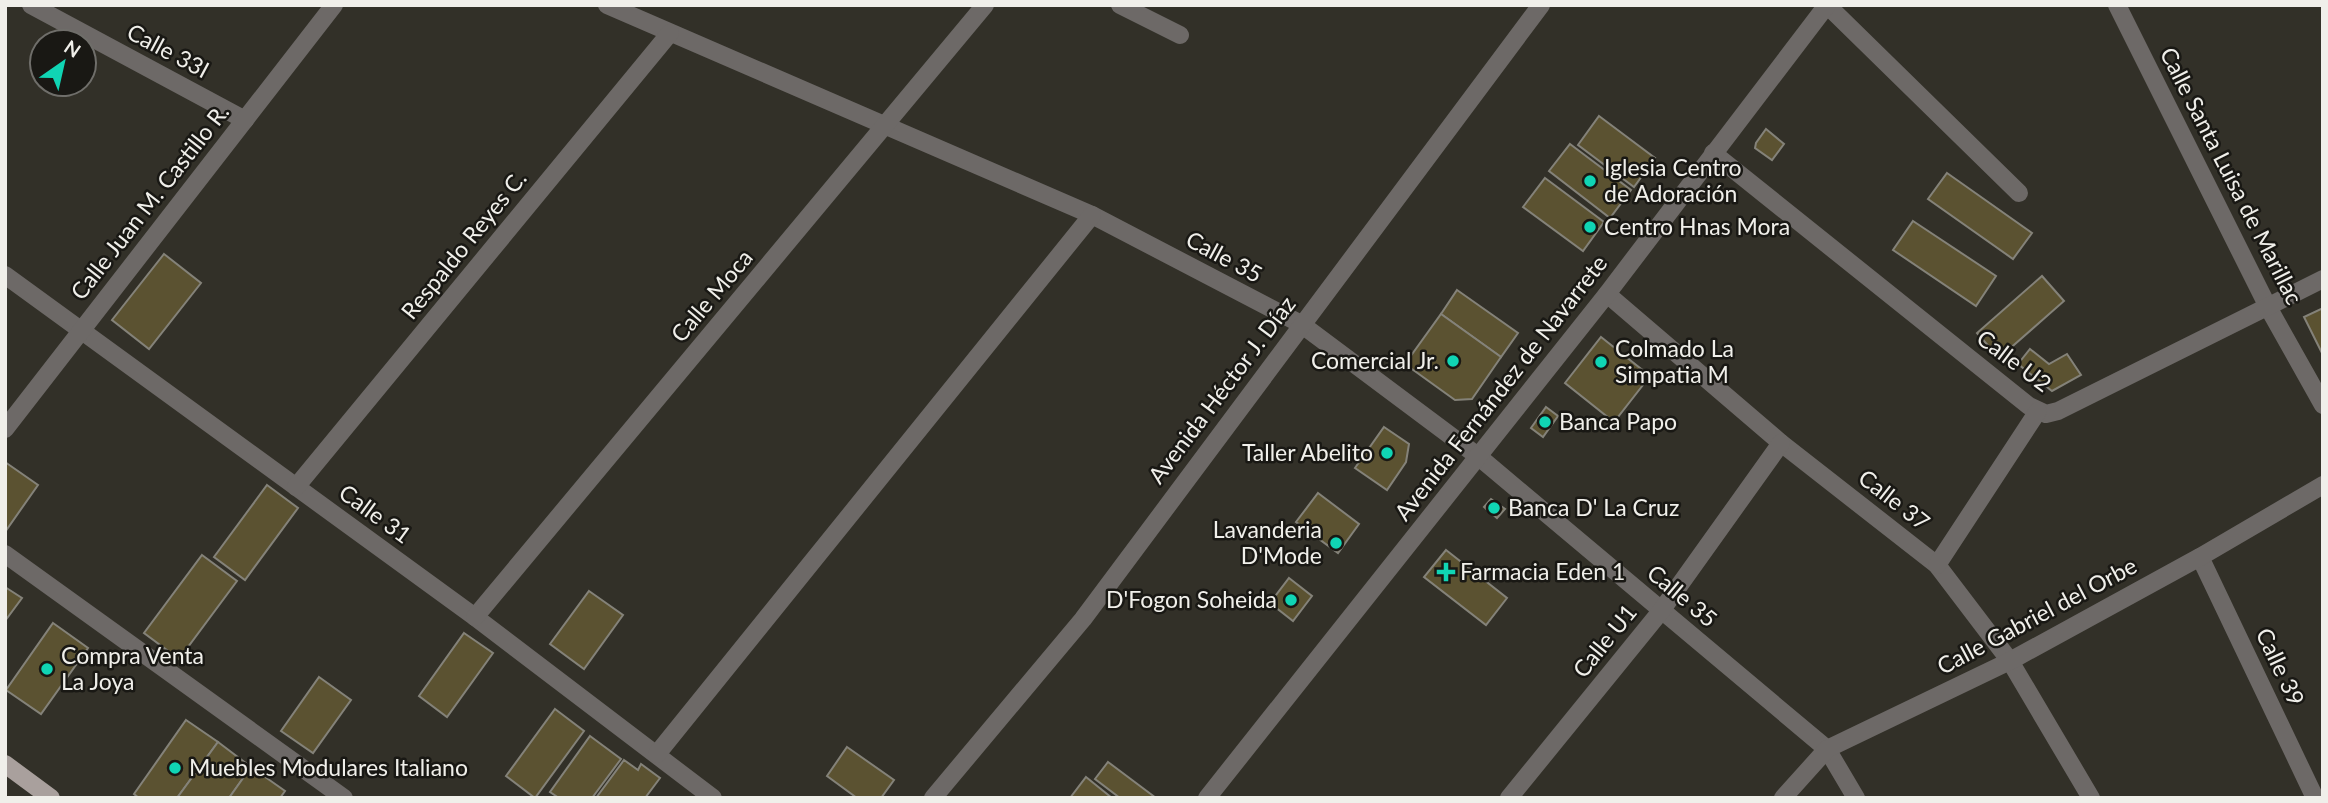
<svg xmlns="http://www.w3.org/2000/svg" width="2328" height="803" font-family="Lato,sans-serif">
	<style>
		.building { fill: #5b5231; stroke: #848279; stroke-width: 2 }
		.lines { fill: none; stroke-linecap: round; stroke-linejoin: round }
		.minor { stroke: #6d6967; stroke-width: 18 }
		.tertiary { stroke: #6d6967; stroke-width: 18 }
		.primary { stroke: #a9a09d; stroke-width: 18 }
		.poi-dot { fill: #10d5b4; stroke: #191814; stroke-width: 2.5 }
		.labels { text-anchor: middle; stroke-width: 5; stroke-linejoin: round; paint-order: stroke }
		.street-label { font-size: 23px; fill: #f0efea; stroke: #191814 }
		.poi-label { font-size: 23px; fill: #f0efea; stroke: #191814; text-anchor: start }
	</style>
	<rect width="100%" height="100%" fill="#323028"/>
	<!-- building -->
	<g class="building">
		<polygon points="1599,116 1655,158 1634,187 1578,145"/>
		<polygon points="1766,129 1784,144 1772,160 1755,148 1756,143"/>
		<polygon points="1570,144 1631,190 1610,218 1549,171"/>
		<polygon points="1947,173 2032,233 2013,259 1928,199"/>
		<polygon points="1545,178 1604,222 1583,251 1523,207"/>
		<polygon points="1913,221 1996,276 1976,306 1893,250"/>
		<polygon points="164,254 201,283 149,349 112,320"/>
		<polygon points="2042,276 2064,301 1999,358 1977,333"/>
		<polygon points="1457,290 1518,333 1501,357 1441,314"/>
		<polygon points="2323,308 2323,355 2304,317"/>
		<polygon points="1441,314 1501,357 1472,399 1455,400 1405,364"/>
		<polygon points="1601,337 1650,376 1614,422 1565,383"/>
		<polygon points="2030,349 2049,364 2067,354 2081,375 2052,391 2018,364"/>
		<polygon points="1546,407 1558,416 1543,437 1531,428"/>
		<polygon points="1384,427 1409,444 1406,462 1387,490 1355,468"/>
		<polygon points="5,462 38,485 5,532"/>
		<polygon points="267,485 298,508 245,580 214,557"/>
		<polygon points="1318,493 1359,524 1338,553 1296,522"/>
		<polygon points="1491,499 1505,509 1497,518 1484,507"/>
		<polygon points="1446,550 1507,598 1486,625 1424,577"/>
		<polygon points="202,555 237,581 179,659 144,633"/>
		<polygon points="1289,578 1312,596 1293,621 1270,603"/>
		<polygon points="5,587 22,598 5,621"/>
		<polygon points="589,591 623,615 584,669 550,644"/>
		<polygon points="53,623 88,648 41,714 6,690"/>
		<polygon points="464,633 493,653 447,717 419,696"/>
		<polygon points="319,677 351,700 313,753 281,731"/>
		<polygon points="555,709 584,731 535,798 506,776"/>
		<polygon points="186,720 218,742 177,798 139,798 134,794"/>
		<polygon points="590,736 621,759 592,798 559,798 550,792"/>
		<polygon points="218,742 251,767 229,798 177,798"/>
		<polygon points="847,747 894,780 881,798 857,798 827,776"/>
		<polygon points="624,760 638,770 641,764 660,778 645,798 596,798"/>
		<polygon points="1108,762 1156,798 1120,798 1095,779"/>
		<polygon points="251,767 285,791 280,798 229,798"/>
		<polygon points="1086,777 1112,798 1070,798"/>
	</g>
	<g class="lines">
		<!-- minor -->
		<g class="minor">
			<polyline points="31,5 245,120"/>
			<polyline points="607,5 1092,215 1301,324 1479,457 1827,749 1856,798"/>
			<polyline points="1120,5 1180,35"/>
			<polyline points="1827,5 2019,193"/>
			<polyline points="2117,5 2268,307 2323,405"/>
			<polyline points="1713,153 2029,406 2046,414 2058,411 2323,279"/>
			<polyline points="5,275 475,617 713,798"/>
			<polyline points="1607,294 1781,443 1937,565 2010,661 2091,798"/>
			<polyline points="5,429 334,5"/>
			<polyline points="296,487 670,33"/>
			<polyline points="5,554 344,798"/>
			<polyline points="2200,557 2315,798"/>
			<polyline points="1937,565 2038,411"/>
			<polyline points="475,617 985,5"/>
			<polyline points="657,754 1092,215"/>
			<polyline points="1509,798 1661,611 1781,443"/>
			<polyline points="1783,798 1827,749 2010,661 2200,557 2323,485"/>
		</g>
		<!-- tertiary -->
		<g class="tertiary">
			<polyline points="933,798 1083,619 1541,5"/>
			<polyline points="1207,798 1607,294 1827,5"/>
		</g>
		<!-- primary -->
		<polyline class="primary" points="5,764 51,798"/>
	</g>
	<!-- markers -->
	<g class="poi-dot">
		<circle cx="1590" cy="181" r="7"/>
		<circle cx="1590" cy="227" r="7"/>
		<circle cx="1453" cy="361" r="7"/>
		<circle cx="1601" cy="362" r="7"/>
		<circle cx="1545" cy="422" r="7"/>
		<circle cx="1387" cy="453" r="7"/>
		<circle cx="1494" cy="508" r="7"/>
		<circle cx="1336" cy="543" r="7"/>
		<path d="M1442.5 561.5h7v7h7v7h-7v7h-7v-7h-7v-7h7z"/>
		<circle cx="1291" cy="600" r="7"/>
		<circle cx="47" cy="669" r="7"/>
		<circle cx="175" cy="768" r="7"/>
	</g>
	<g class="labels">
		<!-- street labels -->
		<g class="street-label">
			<text transform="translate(168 51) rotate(28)" y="8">Calle 33I</text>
			<text transform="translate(2231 176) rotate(63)" y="8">Calle Santa Luisa de Marillac</text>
			<text transform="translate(150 202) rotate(-52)" y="8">Calle Juan M. Castillo R.</text>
			<text transform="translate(464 245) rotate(-51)" y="8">Respaldo Reyes C.</text>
			<text transform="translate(1224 257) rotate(28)" y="8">Calle 35</text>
			<text transform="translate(712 296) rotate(-50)" y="8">Calle Moca</text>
			<text transform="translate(2014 361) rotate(37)" y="8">Calle U2</text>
			<text transform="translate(1501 388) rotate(-52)" y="8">Avenida Fernández de Navarrete</text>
			<text transform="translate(1222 390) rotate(-53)" y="8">Avenida Héctor J. Díaz</text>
			<text transform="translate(1894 500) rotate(38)" y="8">Calle 37</text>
			<text transform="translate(375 514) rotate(36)" y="8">Calle 31</text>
			<text transform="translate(1682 596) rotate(40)" y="8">Calle 35</text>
			<text transform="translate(2037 616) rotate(-28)" y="8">Calle Gabriel del Orbe</text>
			<text transform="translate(1605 641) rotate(-51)" y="8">Calle U1</text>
			<text transform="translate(2280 667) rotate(65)" y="8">Calle 39</text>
		</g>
		<!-- poi labels -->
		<g class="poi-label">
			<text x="1604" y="176">Iglesia Centro<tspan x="1604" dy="26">de Adoración</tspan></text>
			<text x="1604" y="235">Centro Hnas Mora</text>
			<text x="1615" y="357">Colmado La<tspan x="1615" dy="26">Simpatia M</tspan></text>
			<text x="1439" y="369" text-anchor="end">Comercial Jr.</text>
			<text x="1559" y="430">Banca Papo</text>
			<text x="1373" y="461" text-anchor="end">Taller Abelito</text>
			<text x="1508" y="516">Banca D' La Cruz</text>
			<text x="1322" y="538" text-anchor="end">Lavanderia<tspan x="1322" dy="26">D'Mode</tspan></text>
			<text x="1460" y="580">Farmacia Eden 1</text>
			<text x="1277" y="608" text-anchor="end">D'Fogon Soheida</text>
			<text x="61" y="664">Compra Venta<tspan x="61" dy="26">La Joya</tspan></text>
			<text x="189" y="776">Muebles Modulares Italiano</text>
		</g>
	</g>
	<!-- border -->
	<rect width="2328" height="803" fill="none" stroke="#f0efea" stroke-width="14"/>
	<!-- north arrow -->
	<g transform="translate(63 63) rotate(34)"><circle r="33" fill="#191814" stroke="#6f6e6a" stroke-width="2"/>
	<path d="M0-5L12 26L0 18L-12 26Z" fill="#10d5b4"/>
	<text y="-10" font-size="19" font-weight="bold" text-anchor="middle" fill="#f0efea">N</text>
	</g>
</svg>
